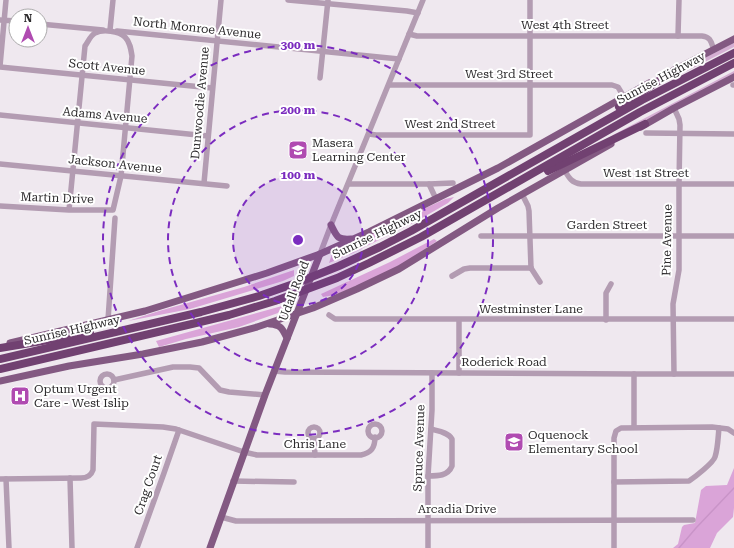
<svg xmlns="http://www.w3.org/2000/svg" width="734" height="548" font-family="'Roboto Serif',serif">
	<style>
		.green { fill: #d5afd3 }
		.forest { fill: #daa4d8 }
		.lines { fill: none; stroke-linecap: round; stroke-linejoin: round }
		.stream { stroke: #c994c8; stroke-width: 1.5 }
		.minor { stroke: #b39cb2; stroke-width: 5.5 }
		.major { stroke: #835982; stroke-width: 7 }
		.highway { stroke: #714171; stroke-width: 8 }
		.ring { fill: none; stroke: #7b2cbf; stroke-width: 2; stroke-dasharray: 7 5 }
		.labels { text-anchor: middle; stroke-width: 4; stroke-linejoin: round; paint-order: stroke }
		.street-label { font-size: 12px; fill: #2d2b2d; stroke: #fff }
		.poi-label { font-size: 12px; fill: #2d2b2d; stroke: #fff; text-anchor: start }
		.centre { fill: #7b2cbf; stroke: #fff; stroke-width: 2 }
		.ring-label { font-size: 12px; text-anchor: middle; font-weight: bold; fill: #7b2cbf; stroke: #fff; stroke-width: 4; stroke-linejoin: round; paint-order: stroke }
	</style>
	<rect width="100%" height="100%" fill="#efe8ef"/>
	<!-- green -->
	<g class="green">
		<polygon points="734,43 734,47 658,86 684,68"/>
		<polygon points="734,71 734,75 629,130 611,136"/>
	</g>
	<!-- forest -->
	<g class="forest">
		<polygon points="454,197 448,203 417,221 353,253 329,263 333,251 445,199"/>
		<polygon points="434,239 437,241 392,271 335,295 323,297 321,294 390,262"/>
		<polygon points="294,270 294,276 283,281 190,309 128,321 159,311 244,287"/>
		<polygon points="282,306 286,306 278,313 239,327 186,339 159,347 156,341"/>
		<polygon points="734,468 734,508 733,517 717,533 710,548 673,548 678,544 682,527 684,525 695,523 701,490 706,486 727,485"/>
	</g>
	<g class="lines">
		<!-- stream -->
		<polyline class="stream" points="679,548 696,528 734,488"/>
		<!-- minor -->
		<g class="minor">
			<polyline points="288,0 407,11 418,13"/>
			<polyline points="0,20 16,21"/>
			<polyline points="40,24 103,30"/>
			<polyline points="110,30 113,0"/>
			<polyline points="117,31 399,59"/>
			<path d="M409 34 417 36H702C711 37 711 42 714 50"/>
			<polyline points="678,36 679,0"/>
			<polyline points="0,66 6,0"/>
			<polyline points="0,67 212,88"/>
			<polyline points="320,78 328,0"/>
			<polyline points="389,85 612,85 618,87 624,97"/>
			<polyline points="733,85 734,85"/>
			<polyline points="674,108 679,119 680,125 679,184 679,270 673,304 674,374"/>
			<polyline points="0,115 208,136"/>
			<polyline points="646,133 734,134"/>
			<polyline points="369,134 376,135 530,135 530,0"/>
			<polyline points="0,164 227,186"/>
			<path d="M565 171C569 178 572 183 581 184H734"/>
			<polyline points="204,183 221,0"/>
			<polyline points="349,184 429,184 453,183"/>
			<polyline points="429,184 436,199"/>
			<polyline points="522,194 528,206 529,211 531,268"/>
			<path d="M0 206 69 210H113L121 176 132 56C131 49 130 42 125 37 119 31 103 29 95 33 90 36 88 42 85 46L69 210"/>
			<polyline points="481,236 734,236"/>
			<polyline points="320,254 331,225 423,0"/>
			<polyline points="531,268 540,282"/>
			<polyline points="452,276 464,269 470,268 531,268"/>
			<polyline points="329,315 335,319 734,319"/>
			<polyline points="108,320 115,218"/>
			<polyline points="606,320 606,293 611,284"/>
			<polyline points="274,371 285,372 633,374 734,374"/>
			<polyline points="459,373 459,320"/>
			<polyline points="634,374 634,427"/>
			<circle cx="107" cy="381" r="7"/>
			<polyline points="114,380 173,367 190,367 199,368 220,390 229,392 265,395"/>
			<circle cx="375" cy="431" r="7"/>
			<circle cx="314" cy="433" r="6"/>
			<polyline points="314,439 315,455"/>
			<path d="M428 476C438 476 448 476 452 466V439C448 432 438 431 431 429"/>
			<polyline points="70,478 72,548"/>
			<path d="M0 479 81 478C87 478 91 476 93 470L94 424 163 427 176 429 244 452 257 455H361C371 453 375 448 375 437"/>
			<polyline points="6,479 9,548"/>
			<polyline points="233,481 294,482"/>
			<path d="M614 482 689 481C695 477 713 463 715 457 718 448 718 437 719 428"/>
			<polyline points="221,517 236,521 693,520"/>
			<polyline points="137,548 164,473 179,430"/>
			<polyline points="428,548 428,476 432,410 432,373"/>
			<polyline points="614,548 614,438 616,431 621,428 712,427 728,429 734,433"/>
		</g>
		<!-- major -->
		<g class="major">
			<polyline points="674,70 734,39"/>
			<polyline points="641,127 674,108 734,77"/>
			<path d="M331 225C337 237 337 240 351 239"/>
			<path d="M270 324C281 325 282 328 287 338"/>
			<polyline points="10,343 145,311 267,273 320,254 369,232 498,168 649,83"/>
			<polyline points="0,381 69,366 143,354 202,342 257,327 313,308 357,289 399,269 498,208 611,144"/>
			<polyline points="210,548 265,395 320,254"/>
		</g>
		<!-- highway -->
		<g class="highway">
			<polyline points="619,107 678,68"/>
			<polyline points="548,171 645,124"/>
			<polyline points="0,348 90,333"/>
			<polyline points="0,359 201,312 259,296 299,282 339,266 380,247 411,231 642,100 734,53"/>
			<polyline points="0,369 196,323 229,315 275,301 337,278 369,263 421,237 640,112 734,63"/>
		</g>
	</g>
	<!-- distance rings -->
	<circle cx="298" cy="240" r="65" fill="#7b2cbf" fill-opacity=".12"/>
	<g class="ring">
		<circle cx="298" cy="240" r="65"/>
		<circle cx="298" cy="240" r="130"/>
		<circle cx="298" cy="240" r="195"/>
	</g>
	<!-- icons -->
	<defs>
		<symbol id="school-square" viewBox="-11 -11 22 22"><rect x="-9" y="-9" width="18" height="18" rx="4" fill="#b04bb1" stroke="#fff"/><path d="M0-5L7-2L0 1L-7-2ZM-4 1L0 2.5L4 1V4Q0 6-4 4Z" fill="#fff"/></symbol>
		<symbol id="hospital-square" viewBox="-11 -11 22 22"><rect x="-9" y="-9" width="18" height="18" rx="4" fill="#b04bb1" stroke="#fff"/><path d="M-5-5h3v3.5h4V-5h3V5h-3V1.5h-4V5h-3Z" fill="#fff"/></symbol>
	</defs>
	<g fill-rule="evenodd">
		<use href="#school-square" x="287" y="139" width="22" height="22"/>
		<use href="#hospital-square" x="9" y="385" width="22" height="22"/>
		<use href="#school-square" x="503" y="431" width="22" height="22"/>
	</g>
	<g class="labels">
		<!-- street labels -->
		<g class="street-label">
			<text x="565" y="29">West 4th Street</text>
			<text transform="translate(197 28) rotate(6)" y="4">North Monroe Avenue</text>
			<text transform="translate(107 67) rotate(6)" y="4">Scott Avenue</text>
			<text x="509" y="78">West 3rd Street</text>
			<text transform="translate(661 78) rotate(-28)" y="4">Sunrise Highway</text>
			<text transform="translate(200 103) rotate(-85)" y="4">Dunwoodie Avenue</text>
			<text transform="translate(105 115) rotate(5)" y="4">Adams Avenue</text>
			<text x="450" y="128">West 2nd Street</text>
			<text transform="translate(115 164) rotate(6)" y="4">Jackson Avenue</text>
			<text x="646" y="177">West 1st Street</text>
			<text transform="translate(57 198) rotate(2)" y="4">Martin Drive</text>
			<text x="607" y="229">Garden Street</text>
			<text transform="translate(377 234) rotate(-26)" y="4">Sunrise Highway</text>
			<text transform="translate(667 240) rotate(-89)" y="4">Pine Avenue</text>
			<text transform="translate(294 291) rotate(-69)" y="4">Udall Road</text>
			<text x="531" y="313">Westminster Lane</text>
			<text transform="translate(72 330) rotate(-13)" y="4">Sunrise Highway</text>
			<text x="504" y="366">Roderick Road</text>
			<text x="315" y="448">Chris Lane</text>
			<text transform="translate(419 448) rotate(-88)" y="4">Spruce Avenue</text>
			<text transform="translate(148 485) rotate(-71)" y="4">Crag Court</text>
			<text x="457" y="513">Arcadia Drive</text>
		</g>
		<!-- poi labels -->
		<g class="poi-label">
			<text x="312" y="147">Masera<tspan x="312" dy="14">Learning Center</tspan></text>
			<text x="34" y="393">Optum Urgent<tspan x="34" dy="14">Care - West Islip</tspan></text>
			<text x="528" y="439">Oquenock<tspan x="528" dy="14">Elementary School</tspan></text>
		</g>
	</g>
	<circle cx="298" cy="240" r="6" class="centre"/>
	<g class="ring-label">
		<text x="298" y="49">300 m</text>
		<text x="298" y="114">200 m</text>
		<text x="298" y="179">100 m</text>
	</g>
	<!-- north arrow -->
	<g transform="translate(28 28)"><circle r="19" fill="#ffffff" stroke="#abaaab"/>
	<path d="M0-3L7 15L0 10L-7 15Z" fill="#b04bb1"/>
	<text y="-6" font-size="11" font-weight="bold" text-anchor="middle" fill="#2d2b2d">N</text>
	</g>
</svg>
